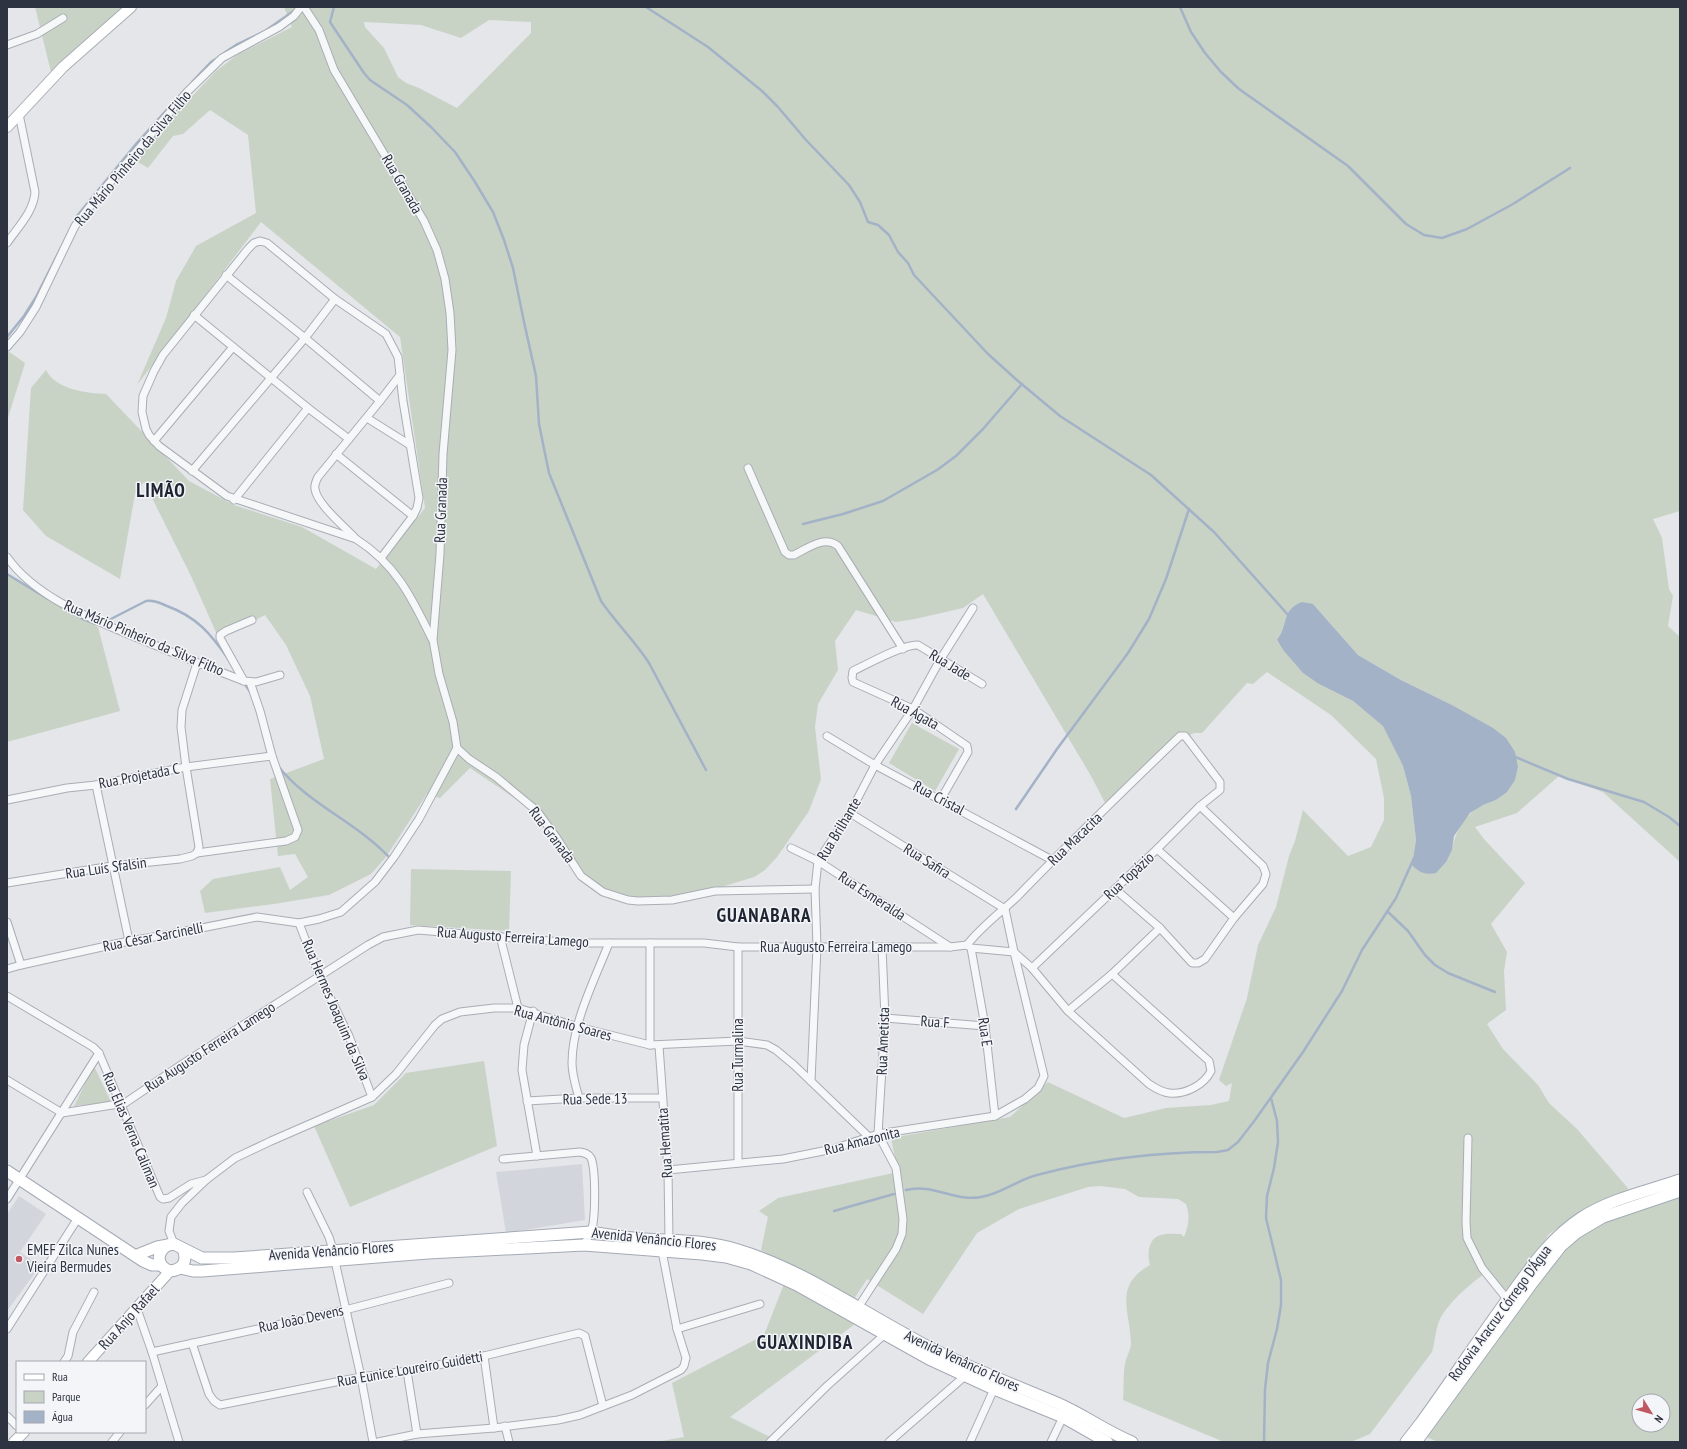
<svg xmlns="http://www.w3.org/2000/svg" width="1687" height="1449" font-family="'PT Sans Narrow',sans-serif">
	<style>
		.built { fill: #d2d5dc }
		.green { fill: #c8d3c6; fill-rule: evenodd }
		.water { fill: #a3b2c6 }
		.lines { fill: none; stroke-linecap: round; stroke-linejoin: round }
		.stream { stroke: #a3b2c6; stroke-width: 2.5 }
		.street-casing { stroke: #a9adb4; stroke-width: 9 }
		.secondary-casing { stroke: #a9adb4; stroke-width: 12 }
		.primary-casing { stroke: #a4aab5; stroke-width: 13 }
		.street { stroke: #f6f7f9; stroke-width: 7 }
		.secondary { stroke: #fff; stroke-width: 10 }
		.primary { stroke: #fff; stroke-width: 11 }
		.poi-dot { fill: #c05861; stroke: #f3f5f8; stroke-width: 1.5 }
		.labels { text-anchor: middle; stroke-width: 3; stroke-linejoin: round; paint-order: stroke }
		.street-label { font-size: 15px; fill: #2d3341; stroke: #f3f5f8 }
		.poi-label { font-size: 15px; fill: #2d3341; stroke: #f3f5f8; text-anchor: start }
		.district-label { font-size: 19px; font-weight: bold; letter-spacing: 1px; fill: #1f2432; stroke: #f3f5f8 }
	</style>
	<rect width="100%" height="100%" fill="#e4e6ea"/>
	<!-- built -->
	<g class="built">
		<polygon points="582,1164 585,1220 506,1233 496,1172"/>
		<polygon points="19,1196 46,1214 20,1252 40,1266 7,1311 7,1214"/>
	</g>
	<!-- green -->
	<g class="green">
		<polygon points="35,7 126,7 52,76"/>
		<path d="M284 7H1680V511L1653 519 1662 538 1669 589 1673 596 1668 626 1680 637V862L1603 792 1559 776 1517 813 1475 827 1484 839 1525 883 1491 924 1507 952 1504 971 1506 1010 1487 1024 1503 1049 1538 1085 1549 1103 1577 1129 1626 1186 1631 1193 1589 1207 1549 1234 1523 1275 1505 1299 1484 1274C1470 1284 1448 1303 1440 1319 1436 1327 1435 1342 1432 1352L1370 1434 1351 1442H1224L1123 1400C1124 1388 1123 1375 1125 1364 1126 1357 1131 1350 1131 1343 1130 1310 1113 1286 1150 1265 1147 1254 1148 1238 1161 1235 1167 1233 1175 1234 1181 1234L1184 1237C1189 1225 1190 1216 1186 1204L1178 1199 1139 1197 1125 1189 1100 1186 1088 1187 1019 1209 977 1233 923 1314 867 1279 854 1299 761 1250 768 1217 759 1211 778 1198 898 1172 891 1138 1010 1117 1048 1082 1124 1118 1166 1108 1211 1105 1229 1101 1232 1083 1226 1086 1219 1080 1247 998 1258 945 1276 907 1289 856 1295 841 1303 810 1348 856 1371 847 1384 820V798L1376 759 1331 715 1267 672 1253 684 1247 683 1202 733H1194L1182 739 1109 810 1091 776 983 594 963 608 915 619 896 622 856 610 835 641 838 670 818 704 815 727 821 779 809 811 777 857 765 870 754 877 682 899 639 901 609 899 579 873 541 816 470 768 440 798 427 794 386 857 371 874 329 895 274 904 205 913 200 891 213 879 280 867 290 890 308 877 295 854 278 856 270 779 324 759 310 696 286 645 265 615 219 639 191 576 144 482 135 494 120 579 46 536 23 510 31 388 46 370C56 390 87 393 106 394L189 481 234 505 302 527 376 569 425 508 400 337 261 222 137 385 166 318 176 281 196 246 256 213 248 135 210 110 183 134 173 136 148 168 133 159 216 71 237 55 292 27ZM489 20 531 22V33L457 108 419 88 406 83 398 77 384 48 365 27 364 22 421 25 461 38ZM1313 604 1358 655 1401 680 1452 705 1477 720 1518 767C1515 781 1509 792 1496 800 1492 802 1487 803 1482 805 1465 815 1455 831 1452 850L1412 865 1416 840 1411 796 1403 766 1383 725 1353 701 1319 684 1277 641C1283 632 1283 623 1288 613Z"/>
		<polygon points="8,351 25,363 7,421 7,353"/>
		<polygon points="7,574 98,627 120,711 7,742"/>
		<polygon points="912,723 959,749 935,791 889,763"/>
		<polygon points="411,869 511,871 509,931 410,925"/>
		<polygon points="484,1061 497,1146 350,1207 314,1126 374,1105 406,1073"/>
		<polygon points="94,1066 111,1102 74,1106"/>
		<path d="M1680 1192V1442H1438L1422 1435 1547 1266 1590 1226ZM1639 1401H1663V1425H1639Z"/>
		<polygon points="784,1284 855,1324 730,1417 776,1440 760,1442 656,1442 684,1437 672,1383 764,1335"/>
	</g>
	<!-- water -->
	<path class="water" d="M1302 602 1313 604 1358 655 1401 680 1452 705 1493 728 1506 738 1515 752 1518 767 1515 780 1507 792 1496 800 1483 805 1470 813 1454 836 1452 850 1446 862 1436 873C1425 875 1420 873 1412 865L1416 840 1411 796 1403 766 1383 726 1353 701 1319 684 1303 673 1284 651 1277 640C1288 626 1281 610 1302 602Z"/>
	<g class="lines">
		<!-- stream -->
		<g class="stream">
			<path d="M334 7 330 22 364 73 370 80 407 105 431 127 455 152 475 182 493 212 504 240 513 268 524 322 536 376 539 424 549 473 601 601C616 623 635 641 649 663L706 770"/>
			<polyline points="646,7 708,47 762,91 778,107 806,140 849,185 860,202 868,222 878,225 889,235 898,252 908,263 914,275 988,354 1018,381 1060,416 1151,475 1214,532 1289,616"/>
			<polyline points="1180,7 1191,32 1205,53 1221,72 1239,89 1348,166 1406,224 1424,235 1442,238 1467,229 1513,204 1570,168"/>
			<polyline points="224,53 236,45 265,31 295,10"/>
			<polyline points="192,82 211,62 219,57"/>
			<polyline points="7,337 24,316 36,297 77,216 136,144 172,104"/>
			<polyline points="803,524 843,514 883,501 937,470 956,456 983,429 1022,384"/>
			<polyline points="7,574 48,599"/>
			<polyline points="66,610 83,619 96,624"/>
			<path d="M105 622 146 601C154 600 160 603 167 606 197 617 211 634 229 660"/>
			<polyline points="244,683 251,693"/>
			<polyline points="1513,756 1568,779 1644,802 1669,817 1680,826"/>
			<path d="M278 766C308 804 356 822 389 857"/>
			<polyline points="1016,809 1057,749 1128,653 1149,619 1166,579 1189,509"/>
			<polyline points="1387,911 1408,931 1425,955 1435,965 1448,973 1495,992"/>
			<path d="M906 1190C932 1183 956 1202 981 1197 1001 1194 1017 1180 1037 1175 1097 1159 1156 1152 1217 1152L1228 1150 1238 1142 1255 1120 1303 1052 1342 991 1362 950 1396 898 1414 858"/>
			<polyline points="834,1211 894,1194"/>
			<polyline points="1264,1442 1265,1389 1268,1363 1277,1329 1281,1305 1281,1280 1266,1218 1267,1196 1274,1168 1278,1142 1277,1121 1271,1098"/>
		</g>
		<defs>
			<g id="street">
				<polyline points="304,7 319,30 334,70 424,221 437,250 445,279 450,313 452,350 443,454 440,554 433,640 439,674 453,722 457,748 469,759 496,777 537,811 556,837 581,876 603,892 628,900 638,901 672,900 715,891 815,889"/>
				<polyline points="7,45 37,34 63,18"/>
				<path d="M7 243C18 227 34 211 35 192L19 114"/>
				<polyline points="226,275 305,338 380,401"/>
				<polyline points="194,315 308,408 349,439"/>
				<polyline points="7,347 20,332 36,307 75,226 95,200 187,92 222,58 279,27 294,16 301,7"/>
				<polyline points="367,418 410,445"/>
				<polyline points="154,441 233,347"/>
				<polyline points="336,454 413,516"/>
				<path d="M748 468 785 552 789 555H794C808 548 824 535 838 546L903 649"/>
				<polyline points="192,471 305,338 335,299"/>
				<polyline points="234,500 308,408"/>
				<path d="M355 538C344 526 317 504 315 489 314 485 316 481 318 477L380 401 400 375"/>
				<path d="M7 557C36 599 99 622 145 641 178 655 210 668 244 681L256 682 280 675"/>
				<path d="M381 558 413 516 417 508 419 498 403 401 398 357 386 334 335 299 267 243 260 241 254 243 248 249 163 355 154 371 143 396 142 412 146 429 149 435 159 446 227 496 356 539C396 564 412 598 432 639"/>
				<polyline points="244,681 220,638 220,635 226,631 252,620"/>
				<polyline points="827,736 875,765 1052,860"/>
				<polyline points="96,785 129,941"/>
				<path d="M941 799 968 752 967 746 913 709 853 682 852 678 853 671C868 664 903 644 918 645L982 684"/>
				<polyline points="7,800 67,788 96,785 186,767 272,756"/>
				<polyline points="791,848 818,861 950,947"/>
				<polyline points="1157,849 1234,918"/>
				<polyline points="197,853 286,841 295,837 298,830 272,756 260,711 250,682"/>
				<polyline points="7,883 112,866 180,859 192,856 197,853 199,847 186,767 181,727 182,710 197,663"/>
				<polyline points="1115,889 1160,928 1192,963 1198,963 1205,959 1234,918 1263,884 1266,874 1263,866 1200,806"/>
				<polyline points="7,922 21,965"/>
				<polyline points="299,923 319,975 349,1036 372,1097"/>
				<polyline points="500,936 518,1008"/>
				<path d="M967 945C981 927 1000 913 1017 897 1070 842 1125 789 1180 736H1185L1220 782V790L1200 806 1157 849 1032 968"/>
				<polyline points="738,947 738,1163"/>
				<polyline points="971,948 985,1026 995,1116"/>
				<polyline points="7,969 21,965 129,941 166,935 257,917 299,923 319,919 341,912 375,882 394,857 419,819 457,748"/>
				<polyline points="7,996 93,1047 99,1053 160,1197 163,1199 169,1198 191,1184 206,1180"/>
				<polyline points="533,1011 524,1045 522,1070 537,1156"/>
				<polyline points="1068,1011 1112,974 1160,928"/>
				<polyline points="885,1018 985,1026"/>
				<polyline points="650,1045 650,943"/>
				<polyline points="659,1046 668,1170 669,1240"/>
				<polyline points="7,1080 62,1113"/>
				<polyline points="811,1081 817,947 815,889 818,861 850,813 875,765 913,709 940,660 973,608"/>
				<path d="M579 1098C576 1087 572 1075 572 1063 572 1023 595 979 609 943"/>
				<polyline points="527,1101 579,1098 662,1098"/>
				<path d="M62 1113 125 1103 184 1063 368 945 383 937 418 930 574 943H704L738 947H950L967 945 971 948 1014 952 1032 968 1068 1011 1149 1084C1155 1088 1161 1092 1169 1093 1185 1095 1204 1085 1211 1071L1209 1061 1112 974"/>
				<polyline points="1468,1138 1466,1222 1467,1238 1482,1268 1507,1299"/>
				<path d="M503 1159 580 1152C585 1153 589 1154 591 1158 596 1170 595 1211 593 1224 591 1232 588 1238 584 1245"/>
				<polyline points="668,1170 783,1159 833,1149 878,1134 995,1116 1025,1099 1038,1088 1044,1076 1014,952 1005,909 850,813"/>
				<polyline points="307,1192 329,1237 333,1250"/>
				<polyline points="7,1199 99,1053"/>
				<polyline points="174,1244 169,1231 171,1217 182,1203 206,1180 235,1158 271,1141 372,1097 396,1074 435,1025 442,1019 460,1012 494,1008 518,1008 578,1027 650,1045 738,1041 767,1045 776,1050 794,1065 868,1136"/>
				<polyline points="335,1261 361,1377 373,1442"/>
				<polyline points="859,1306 896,1249 902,1234 903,1219 896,1168 878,1134 885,1018 882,947"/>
				<polyline points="137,1309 152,1352 179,1442"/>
				<polyline points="7,1329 78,1218"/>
				<polyline points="677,1329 760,1304"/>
				<polyline points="192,1343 209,1394 214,1401 220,1405 361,1377 407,1371 484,1356 579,1333 585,1336 603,1406"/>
				<polyline points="152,1352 345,1310 449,1283"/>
				<polyline points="484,1356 494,1428"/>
				<polyline points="64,1362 68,1356 73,1332 94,1292"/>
				<polyline points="407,1371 417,1434"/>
				<polyline points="145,1405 162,1386"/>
				<polyline points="7,1416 17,1426"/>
				<polyline points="505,1426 509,1442"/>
				<polyline points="112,1442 120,1432"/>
				<polyline points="378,1442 417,1434 494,1428 558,1420 580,1415 632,1395 681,1370 684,1366 686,1358 677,1329 662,1251"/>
				<polyline points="770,1442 827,1386 884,1335"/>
				<polyline points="889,1442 965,1376"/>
				<polyline points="970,1442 994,1389"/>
				<polyline points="1051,1442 1063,1417"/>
			</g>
			<g id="secondary">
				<polyline points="7,127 63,67 131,7"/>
				<polyline points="88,1362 170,1271"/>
				<polyline points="14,1442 24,1432"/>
			</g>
			<g id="primary">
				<polyline points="7,1171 143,1261 152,1265 161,1265"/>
				<path d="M168 1245C156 1252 156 1266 170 1271 183 1270 188 1261 183 1249"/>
				<path d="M137 1255 157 1247 174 1244 202 1258H234L591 1232C609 1235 627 1238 645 1239 676 1241 708 1240 738 1250 798 1268 850 1304 905 1334 953 1362 1005 1381 1057 1403 1083 1414 1105 1431 1132 1442"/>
				<polyline points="180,1268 193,1271 202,1271 428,1253 584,1245 702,1254 726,1257 751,1264 797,1285 929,1359 994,1389 1063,1417 1107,1442"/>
				<path d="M1406 1442 1420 1424C1450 1383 1477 1341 1507 1300 1529 1270 1549 1239 1581 1218 1610 1199 1648 1191 1680 1180"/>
				<polyline points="1416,1442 1533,1282 1561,1246 1576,1233 1603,1217 1680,1191"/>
			</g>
		</defs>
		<!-- street casing -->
		<use href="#street" class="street-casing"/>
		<!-- secondary casing -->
		<use href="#secondary" class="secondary-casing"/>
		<!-- primary casing -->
		<use href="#primary" class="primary-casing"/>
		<!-- street -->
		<use href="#street" class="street"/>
		<!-- secondary -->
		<use href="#secondary" class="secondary"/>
		<!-- primary -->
		<use href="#primary" class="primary"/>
	</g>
	<!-- markers -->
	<circle class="poi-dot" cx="19" cy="1259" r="4"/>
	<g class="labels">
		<!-- street labels -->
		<g class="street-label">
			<text transform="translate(133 158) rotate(-50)" y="5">Rua Mário Pinheiro da Silva Filho</text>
			<text transform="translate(402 184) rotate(60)" y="5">Rua Granada</text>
			<text transform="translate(441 510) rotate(-88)" y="5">Rua Granada</text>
			<text transform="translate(144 638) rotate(23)" y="5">Rua Mário Pinheiro da Silva Filho</text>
			<text transform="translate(950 665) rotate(31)" y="5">Rua Jade</text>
			<text transform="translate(915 713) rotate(29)" y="5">Rua Ágata</text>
			<text transform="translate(139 776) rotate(-11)" y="5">Rua Projetada C</text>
			<text transform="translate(939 798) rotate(28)" y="5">Rua Cristal</text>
			<text transform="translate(839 829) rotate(-59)" y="5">Rua Brilhante</text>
			<text transform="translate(552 835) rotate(53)" y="5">Rua Granada</text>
			<text transform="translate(1075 839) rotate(-44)" y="5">Rua Macacita</text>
			<text transform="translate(927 861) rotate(32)" y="5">Rua Safira</text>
			<text transform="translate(106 868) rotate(-8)" y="5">Rua Luís Sfalsin</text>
			<text transform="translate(1129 876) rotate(-43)" y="5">Rua Topázio</text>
			<text transform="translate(872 896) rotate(33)" y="5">Rua Esmeralda</text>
			<text transform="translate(153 937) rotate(-11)" y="5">Rua César Sarcinelli</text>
			<text transform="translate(513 937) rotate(4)" y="5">Rua Augusto Ferreira Lamego</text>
			<text x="836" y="952">Rua Augusto Ferreira Lamego</text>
			<text transform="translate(336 1010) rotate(67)" y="5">Rua Hermes Joaquim da Silva</text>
			<text transform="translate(935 1022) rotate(4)" y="5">Rua F</text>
			<text transform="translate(563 1023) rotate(15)" y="5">Rua Antônio Soares</text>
			<text transform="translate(985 1032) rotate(82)" y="5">Rua E</text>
			<text transform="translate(883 1041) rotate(-88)" y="5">Rua Ametista</text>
			<text transform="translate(210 1047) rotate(-33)" y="5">Rua Augusto Ferreira Lamego</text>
			<text transform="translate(738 1055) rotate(-90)" y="5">Rua Turmalina</text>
			<text transform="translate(595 1099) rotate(-1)" y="5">Rua Sede 13</text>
			<text transform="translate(131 1130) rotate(67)" y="5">Rua Elias Verna Caliman</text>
			<text transform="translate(862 1141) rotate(-14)" y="5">Rua Amazonita</text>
			<text transform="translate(665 1143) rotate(-94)" y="5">Rua Hematita</text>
			<text transform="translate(654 1239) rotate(6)" y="5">Avenida Venâncio Flores</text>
			<text transform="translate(331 1251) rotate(-4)" y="5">Avenida Venâncio Flores</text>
			<text transform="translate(1500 1313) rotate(-54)" y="5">Rodovia Aracruz Córrego D'Água</text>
			<text transform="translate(129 1317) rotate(-48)" y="5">Rua Anjo Rafael</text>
			<text transform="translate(301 1319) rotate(-12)" y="5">Rua João Devens</text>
			<text transform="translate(962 1361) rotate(25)" y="5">Avenida Venâncio Flores</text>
			<text transform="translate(410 1369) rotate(-10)" y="5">Rua Eunice Loureiro Guidetti</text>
		</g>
		<!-- poi labels -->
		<g class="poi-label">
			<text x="27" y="1255">EMEF Zilca Nunes<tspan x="27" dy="17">Vieira Bermudes</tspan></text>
		</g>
		<!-- district labels -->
		<g class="district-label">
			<text x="161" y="497">LIMÃO</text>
			<text x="764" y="922">GUANABARA</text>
			<text x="805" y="1349">GUAXINDIBA</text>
		</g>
	</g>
	<!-- border -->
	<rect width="1687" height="1449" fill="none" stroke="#2d3341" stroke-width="16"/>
	<!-- legend -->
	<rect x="16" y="1361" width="130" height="72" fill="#f3f5f8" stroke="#a4a7af"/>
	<rect x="24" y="1374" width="20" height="6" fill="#ffffff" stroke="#a4a7af"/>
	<text x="52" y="1381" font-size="12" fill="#2d3341">Rua</text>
	<rect x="24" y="1391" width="20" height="12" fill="#c8d3c6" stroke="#a4a7af"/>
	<text x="52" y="1401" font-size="12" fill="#2d3341">Parque</text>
	<rect x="24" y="1411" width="20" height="12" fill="#a3b2c6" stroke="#a4a7af"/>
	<text x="52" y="1421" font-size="12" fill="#2d3341">Água</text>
	<!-- north arrow -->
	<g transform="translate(1651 1413) rotate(127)"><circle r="19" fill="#f3f5f8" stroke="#a4a7af"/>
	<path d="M0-3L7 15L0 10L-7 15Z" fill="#c05861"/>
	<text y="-6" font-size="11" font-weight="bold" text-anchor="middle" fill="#2d3341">N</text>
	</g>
</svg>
